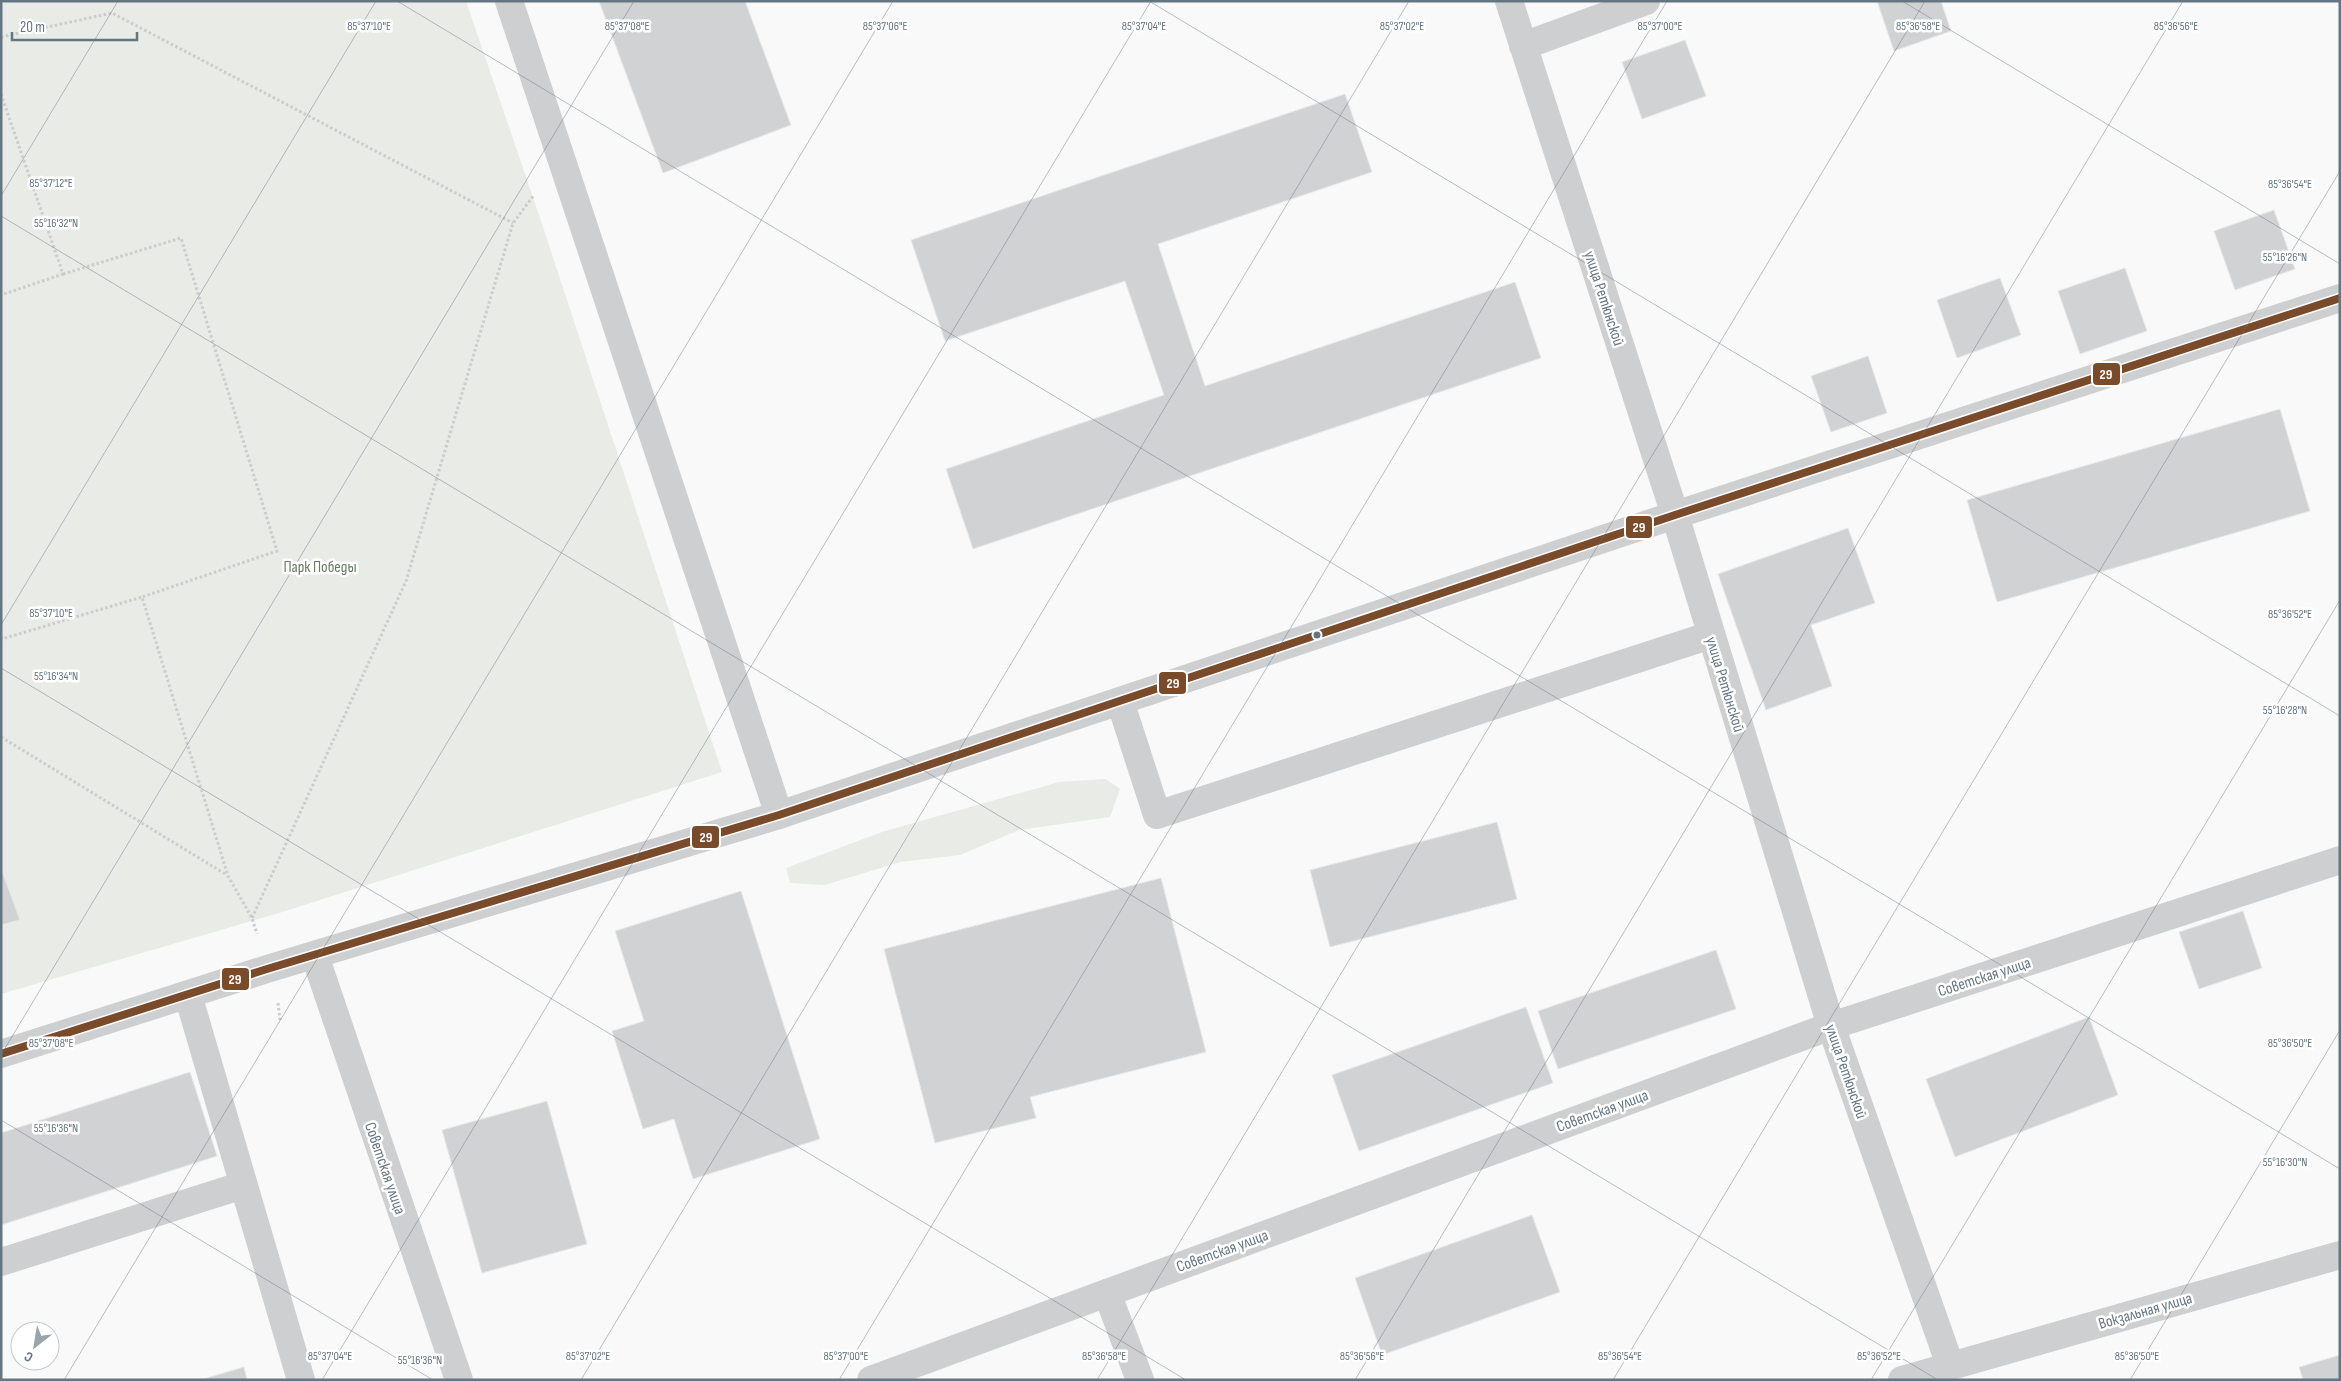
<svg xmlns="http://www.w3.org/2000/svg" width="2341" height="1381" font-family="'Sofia Sans Condensed',sans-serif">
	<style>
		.green { fill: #e8ebe6 }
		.building { fill: #d0d2d3; stroke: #e8e8e8 }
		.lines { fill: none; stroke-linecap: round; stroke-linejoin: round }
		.path { stroke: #cbcccd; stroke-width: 3; stroke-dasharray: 2.5 2.5; stroke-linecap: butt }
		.minor { stroke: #cecfd0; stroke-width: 28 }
		.bus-1-casing { stroke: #fff; stroke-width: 11 }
		.bus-1 { stroke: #7a4b2a; stroke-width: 8 }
		.ticks { fill: none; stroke: #657683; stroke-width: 1; stroke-opacity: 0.45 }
		.bus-dot { fill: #657683; stroke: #fff; stroke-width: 2 }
		.labels { text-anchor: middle; stroke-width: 5; stroke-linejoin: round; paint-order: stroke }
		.street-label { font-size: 16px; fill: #657683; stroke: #fff }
		.park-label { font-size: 16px; fill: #687a64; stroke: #fff }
		.ticks-label { font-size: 12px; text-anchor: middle; fill: #657683; stroke: #fff; stroke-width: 5; stroke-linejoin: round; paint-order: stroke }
		.line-badge { stroke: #fff; stroke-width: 2 }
		.badge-label { font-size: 14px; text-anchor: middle; font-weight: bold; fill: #fff }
	</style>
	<rect width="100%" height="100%" fill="#f9f9f9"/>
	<!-- green -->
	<g class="green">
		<polygon points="9,1 466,1 541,221 722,772 279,913 1,994 1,4"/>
		<polygon points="1106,779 1120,789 1110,817 1019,830 960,855 900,862 825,885 790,883 786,868 882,832 1059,782"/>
	</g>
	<!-- building -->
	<g class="building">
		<polygon points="599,1 745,1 791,125 663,173"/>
		<polygon points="1877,1 1941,1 1951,31 1894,51"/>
		<polygon points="1685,40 1706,96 1642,119 1622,62"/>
		<polygon points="1345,94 1372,172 1158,244 1205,386 1515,282 1541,358 973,549 946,469 1164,395 1125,281 945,341 911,240"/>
		<polygon points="2274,210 2295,269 2235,290 2214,231"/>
		<polygon points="2125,268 2147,331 2080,354 2058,291"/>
		<polygon points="2000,278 2021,335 1957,358 1937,300"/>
		<polygon points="1868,356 1887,413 1831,432 1811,376"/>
		<polygon points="2280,409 2310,511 1997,602 1967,500"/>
		<polygon points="1848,528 1875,603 1811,625 1832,686 1766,710 1718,574"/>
		<polygon points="1497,822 1517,899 1330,947 1310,870"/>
		<polygon points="1,868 20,920 1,925"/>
		<polygon points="1161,878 1206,1052 1030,1097 1036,1118 935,1143 884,949"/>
		<polygon points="741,891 820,1139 693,1179 674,1119 643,1129 612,1031 644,1021 615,931"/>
		<polygon points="2243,911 2262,968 2199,989 2179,932"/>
		<polygon points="1716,950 1736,1009 1558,1069 1538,1011"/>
		<polygon points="1526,1007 1553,1083 1359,1151 1332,1075"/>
		<polygon points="2089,1017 2118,1095 1955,1157 1926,1079"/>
		<polygon points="190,1072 217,1156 1,1225 1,1133"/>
		<polygon points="547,1101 587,1244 482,1273 442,1130"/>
		<polygon points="1532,1215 1560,1292 1382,1355 1355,1278"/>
		<polygon points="2340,1355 2340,1380 2303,1380 2299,1367"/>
		<polygon points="244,1367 247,1380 200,1380"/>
	</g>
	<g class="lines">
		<!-- path -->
		<g class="path">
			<polyline points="1,37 112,13 513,223"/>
			<polyline points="1,94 63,274 1,295"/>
			<polyline points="63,274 181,238 277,551 142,597"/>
			<polyline points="1,637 2,639 142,597 228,876 252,918 257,934"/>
			<polyline points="1,737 227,875"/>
			<polyline points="252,918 406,581 513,223 534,195"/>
			<polyline points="278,1003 280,1020"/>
		</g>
		<!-- minor -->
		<g class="minor">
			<polyline points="509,1 779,815"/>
			<polyline points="1509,1 1675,515 1831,1026 1950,1365"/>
			<polyline points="1523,46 1646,1"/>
			<polyline points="1120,701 1157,815 1711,635"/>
			<polyline points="315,956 459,1380"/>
			<polyline points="188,995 301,1380"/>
			<polyline points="1,1054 267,969 779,815 1675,515 2340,298"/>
			<polyline points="1,1262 243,1185"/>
			<polyline points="1107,1293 1140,1380"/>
			<polyline points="871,1380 1831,1026 2340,860"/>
			<polyline points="1902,1380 2340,1255"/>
		</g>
		<defs>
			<polyline id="bus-1" points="1,1054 267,969 779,815 1675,515 2340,298"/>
		</defs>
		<!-- bus-1 casing -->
		<use href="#bus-1" class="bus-1-casing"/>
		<!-- bus-1 -->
		<use href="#bus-1" class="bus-1"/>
	</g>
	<!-- ticks -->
	<path class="ticks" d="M397 1 2340 1169M1149 1 2340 716M1902 1 2340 264M1 196 118 1M1 216 1938 1380M1 625 376 1M1 668 1186 1380M1 1055 634 1M1 1120 433 1380M64 1380 893 1M322 1380 1151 1M581 1380 1409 1M839 1380 1667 1M1097 1380 1925 1M1355 1380 2183 1M1613 1380 2340 171M1871 1380 2340 600M2130 1380 2340 1030"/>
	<!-- markers -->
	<circle class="bus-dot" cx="1317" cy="635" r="4.5"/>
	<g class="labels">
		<!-- street labels -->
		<g class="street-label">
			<text transform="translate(1605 298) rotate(72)" y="6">улица Ретюнской</text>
			<text transform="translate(1726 684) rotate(73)" y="6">улица Ретюнской</text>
			<text transform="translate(1984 976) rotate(-18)" y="6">Советская улица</text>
			<text transform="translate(1847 1071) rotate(71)" y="6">улица Ретюнской</text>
			<text transform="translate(1602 1110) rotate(-20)" y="6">Советская улица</text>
			<text transform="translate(386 1168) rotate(71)" y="6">Советская улица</text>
			<text transform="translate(1222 1250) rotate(-20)" y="6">Советская улица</text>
			<text transform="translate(2145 1310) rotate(-16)" y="6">Вокзальная улица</text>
		</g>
		<!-- park labels -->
		<g class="park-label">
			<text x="320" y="572">Парк Победы</text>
		</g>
	</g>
	<g class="ticks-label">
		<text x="1918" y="30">85°36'58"E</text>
		<text x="2176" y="30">85°36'56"E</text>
		<text x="369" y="30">85°37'10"E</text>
		<text x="627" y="30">85°37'08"E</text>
		<text x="885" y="30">85°37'06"E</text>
		<text x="1144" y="30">85°37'04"E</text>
		<text x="1402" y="30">85°37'02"E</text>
		<text x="1660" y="30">85°37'00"E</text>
		<text x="51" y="187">85°37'12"E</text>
		<text x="2290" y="188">85°36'54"E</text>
		<text x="56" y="227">55°16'32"N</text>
		<text x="2285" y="261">55°16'26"N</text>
		<text x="51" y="617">85°37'10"E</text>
		<text x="2290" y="618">85°36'52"E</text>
		<text x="56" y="680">55°16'34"N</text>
		<text x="2285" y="714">55°16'28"N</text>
		<text x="51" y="1047">85°37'08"E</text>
		<text x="2290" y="1047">85°36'50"E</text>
		<text x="56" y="1132">55°16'36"N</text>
		<text x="2285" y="1166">55°16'30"N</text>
		<text x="330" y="1360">85°37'04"E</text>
		<text x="588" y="1360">85°37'02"E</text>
		<text x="846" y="1360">85°37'00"E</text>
		<text x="1104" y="1360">85°36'58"E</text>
		<text x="1362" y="1360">85°36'56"E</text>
		<text x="1620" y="1360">85°36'54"E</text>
		<text x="1879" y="1360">85°36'52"E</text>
		<text x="2137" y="1360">85°36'50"E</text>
		<text x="420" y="1364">55°16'36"N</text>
	</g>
	<g class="line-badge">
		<rect x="2092" y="362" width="29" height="24" rx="5" fill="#7a4b2a"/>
		<rect x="1625" y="515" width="28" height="24" rx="5" fill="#7a4b2a"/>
		<rect x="1158" y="671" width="29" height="24" rx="5" fill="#7a4b2a"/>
		<rect x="691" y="825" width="29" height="24" rx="5" fill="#7a4b2a"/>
		<rect x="221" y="967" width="29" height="24" rx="5" fill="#7a4b2a"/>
	</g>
	<g class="badge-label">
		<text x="2106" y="379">29</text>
		<text x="1639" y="532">29</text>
		<text x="1173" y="688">29</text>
		<text x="706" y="842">29</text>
		<text x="235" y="984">29</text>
	</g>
	<!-- border -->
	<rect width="2341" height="1381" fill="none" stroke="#657683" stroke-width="5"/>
	<!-- north arrow -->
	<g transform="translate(35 1346) rotate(211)"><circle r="24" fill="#ffffff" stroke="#c1c8cd"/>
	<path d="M0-4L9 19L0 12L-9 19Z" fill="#99a4ac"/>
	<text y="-8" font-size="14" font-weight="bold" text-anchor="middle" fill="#657683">С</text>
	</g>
	<!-- scale -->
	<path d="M12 32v8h125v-8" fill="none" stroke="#657683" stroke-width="2.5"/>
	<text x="20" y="32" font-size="15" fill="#657683" stroke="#ffffff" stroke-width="4" paint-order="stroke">20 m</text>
</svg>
